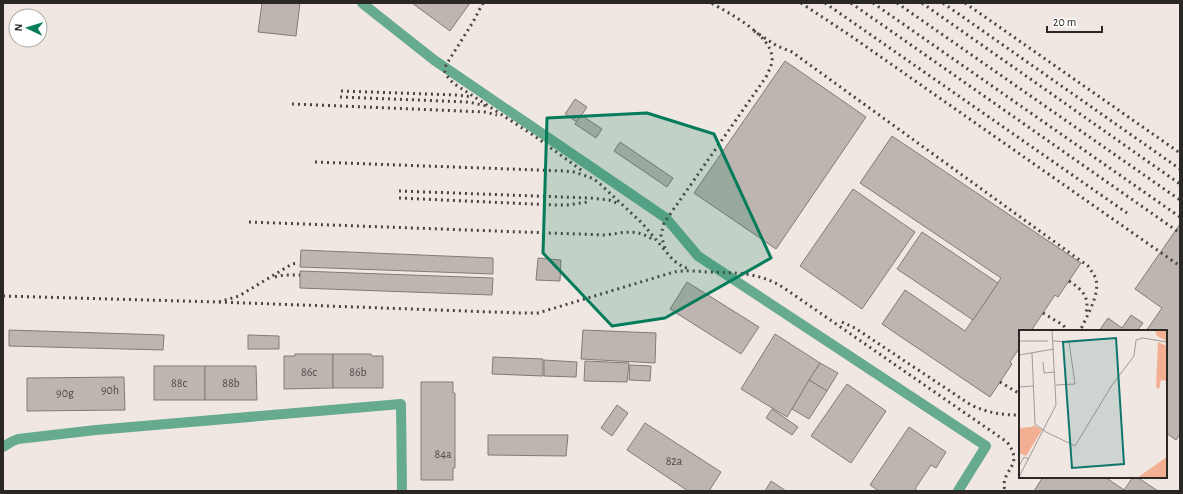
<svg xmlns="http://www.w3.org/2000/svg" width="1183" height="494" font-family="'Alegreya Sans',sans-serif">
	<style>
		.building { fill: #beb4b0; stroke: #837a76 }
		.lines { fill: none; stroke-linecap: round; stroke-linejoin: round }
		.minor { stroke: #67ab8f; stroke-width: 10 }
		.rail { stroke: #4a4542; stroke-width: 3; stroke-dasharray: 2 4; stroke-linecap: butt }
		.marked { fill: #047c5a; fill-opacity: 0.2; stroke: #047c5a; stroke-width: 3; stroke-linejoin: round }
		.labels { text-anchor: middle; stroke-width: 3; stroke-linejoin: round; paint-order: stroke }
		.number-label { font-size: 12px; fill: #504a48 }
		.inset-road { fill: none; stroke: #a19a96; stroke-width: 1 }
		.view { fill: #0f766e; fill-opacity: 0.15; stroke: #0f766e; stroke-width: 2 }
		.inset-edge { fill: none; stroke: #2b2725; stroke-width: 2 }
	</style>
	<rect width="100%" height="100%" fill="#f0e6e2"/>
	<!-- building -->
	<g class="building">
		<polygon points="262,3 300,3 296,36 258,32"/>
		<polygon points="412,3 470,3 450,31"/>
		<polygon points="785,61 866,117 776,249 694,193"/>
		<polygon points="575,99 587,107 577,122 565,114"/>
		<polygon points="581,115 602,129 596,138 575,124"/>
		<polygon points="892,136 1081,263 1058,297 1055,295 1031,331 1020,331 1020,347 1010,362 1012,364 990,397 882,324 905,290 965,331 1001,278 860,183"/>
		<polygon points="620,142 673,178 667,187 614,151"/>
		<polygon points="853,189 915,232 862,309 800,266"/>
		<polygon points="1180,224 1180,434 1176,440 1166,433 1166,331 1146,331 1162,308 1135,289"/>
		<polygon points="922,232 998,283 973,320 897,269"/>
		<polygon points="301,250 493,258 493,274 300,267"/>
		<polygon points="538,258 561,260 560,281 536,280"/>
		<polygon points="300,271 493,278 492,295 300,288"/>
		<polygon points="687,282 759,327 741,354 670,309"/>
		<polygon points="1131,315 1143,323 1137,331 1099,331 1108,318 1122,328"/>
		<polygon points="9,330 164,335 163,350 9,346"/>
		<polygon points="583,330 656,333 655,363 581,359"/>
		<polygon points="775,334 820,363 787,417 741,389"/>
		<polygon points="248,335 279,336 279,349 248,349"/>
		<polygon points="295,354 333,354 333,388 284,389 284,356 295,356"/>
		<polygon points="333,354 371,354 372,356 383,356 383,388 333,388"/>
		<polygon points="493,357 543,359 543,376 492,374"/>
		<polygon points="544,360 577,362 576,377 544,376"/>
		<polygon points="585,361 629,363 627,382 584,381"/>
		<polygon points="820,363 838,373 827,391 809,380"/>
		<polygon points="630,365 651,366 650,381 629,380"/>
		<rect x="154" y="366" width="51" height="34"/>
		<polygon points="205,366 256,366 257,400 205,400"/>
		<polygon points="124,377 125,410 27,411 27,378"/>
		<polygon points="809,380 827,391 809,419 792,409"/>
		<polygon points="421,382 453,382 453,393 455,393 455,468 453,468 453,480 421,480"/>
		<polygon points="847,384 886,411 851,463 811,436"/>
		<polygon points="617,405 628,413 612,436 601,428"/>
		<polygon points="772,409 798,427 792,435 766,418"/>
		<polygon points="645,423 721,472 709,491 688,491 627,450"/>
		<polygon points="909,427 946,452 936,468 931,465 915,489 918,491 879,491 870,485"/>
		<polygon points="488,435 568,435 566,456 488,455"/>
		<polygon points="1043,477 1105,477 1124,490 1133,477 1137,477 1158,491 1034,491"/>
		<polygon points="771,481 786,491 765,491"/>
	</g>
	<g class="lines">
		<!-- minor -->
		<g class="minor">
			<polyline points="362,3 434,60 666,218 698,256 986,446 958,491"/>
			<polyline points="3,447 11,442 18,439 96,430 401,404 402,491"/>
		</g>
		<!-- rail -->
		<g class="rail">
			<polyline points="483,3 473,22 446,65 445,72 447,76 453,83 533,135 584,172"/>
			<polyline points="801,3 848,34 1180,266"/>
			<polyline points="825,3 1127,213"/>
			<polyline points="851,3 1180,233"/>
			<polyline points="873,3 1180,217"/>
			<polyline points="897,3 1180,200"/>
			<polyline points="922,3 1180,184"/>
			<polyline points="943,3 1180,169"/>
			<polyline points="965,3 1180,153"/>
			<path d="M754 31 777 46 792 52 1088 266C1091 271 1095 275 1096 280 1100 294 1086 318 1080 331"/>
			<polyline points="341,91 457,95 472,97"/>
			<polyline points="340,97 469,102 486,106"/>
			<polyline points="292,104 485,112 497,115"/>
			<polyline points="315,162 565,171 574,172 586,176 594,179 600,184 642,223 673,260 683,267 690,269"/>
			<polyline points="399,191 590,198 609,200 619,204"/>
			<polyline points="399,198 555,205 567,205 588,202"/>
			<path d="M249 222 605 235C623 233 635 228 652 239"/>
			<path d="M665 248 661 235 664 223 766 77C769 70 773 64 772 57 770 34 729 13 711 3"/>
			<polyline points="275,277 284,275 300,275"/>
			<path d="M1069 281C1081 289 1090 296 1086 313"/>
			<polyline points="3,296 219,302 239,296 292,264 299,263"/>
			<path d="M219 302 520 313H538L674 272C685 270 697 271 708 272 737 273 759 272 784 288L1007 442C1026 467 999 469 1005 491"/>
			<polyline points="1043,313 1063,325 1068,331"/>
			<path d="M842 322 855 328 971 405C989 413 1001 415 1020 415"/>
			<polyline points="1000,382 1020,394"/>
		</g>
	</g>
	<!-- marked area -->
	<path class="marked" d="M647 113 714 134 771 258 665 318 612 326 543 253 547 118Z"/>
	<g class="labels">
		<!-- number labels -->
		<g class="number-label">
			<text x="309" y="376">86c</text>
			<text x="358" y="376">86b</text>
			<text x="179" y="387">88c</text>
			<text x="231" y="387">88b</text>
			<text x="110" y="394">90h</text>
			<text x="65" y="397">90g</text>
			<text x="443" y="458">84a</text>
			<text x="674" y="465">82a</text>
		</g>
	</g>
	<!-- overview -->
	<g transform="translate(1019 330)">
		<rect width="148" height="148" fill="#f0e6e2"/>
		<path d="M136 0H148V11L138 6ZM139 12 148 16V51L142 50 140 59 137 57ZM15 95 23 100 7 126 0 123V98L13 97ZM148 127V148H118L142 131Z" fill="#f3af91"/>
		<path class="inset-road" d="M0 11H29M34 11 50 12 56 54 37 55M13 23 16 94 27 102 56 116 93 55 115 26 117 10 124 8 148 12M0 25 35 19M24 32 25 43 36 42M0 57 14 56M0 136 5 127 10 129M0 147 37 75 33 0"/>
		<path class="view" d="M97 8 105 134 53 138 44 12Z"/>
		<rect width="148" height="148" class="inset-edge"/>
	</g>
	<!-- border -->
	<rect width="1183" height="494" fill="none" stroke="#2b2725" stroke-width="8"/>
	<!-- north arrow -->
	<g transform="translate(28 28) rotate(274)"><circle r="19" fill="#ffffff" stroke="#aaa9a8"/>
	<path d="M0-3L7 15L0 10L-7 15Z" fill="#047c5a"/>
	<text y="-6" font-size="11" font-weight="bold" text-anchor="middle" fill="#2b2725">N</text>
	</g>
	<!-- scale -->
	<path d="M1047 26v6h55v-6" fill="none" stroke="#2b2725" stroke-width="2"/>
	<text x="1053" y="26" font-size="12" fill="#2b2725" stroke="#ffffff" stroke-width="3" paint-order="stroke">20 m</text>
</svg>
